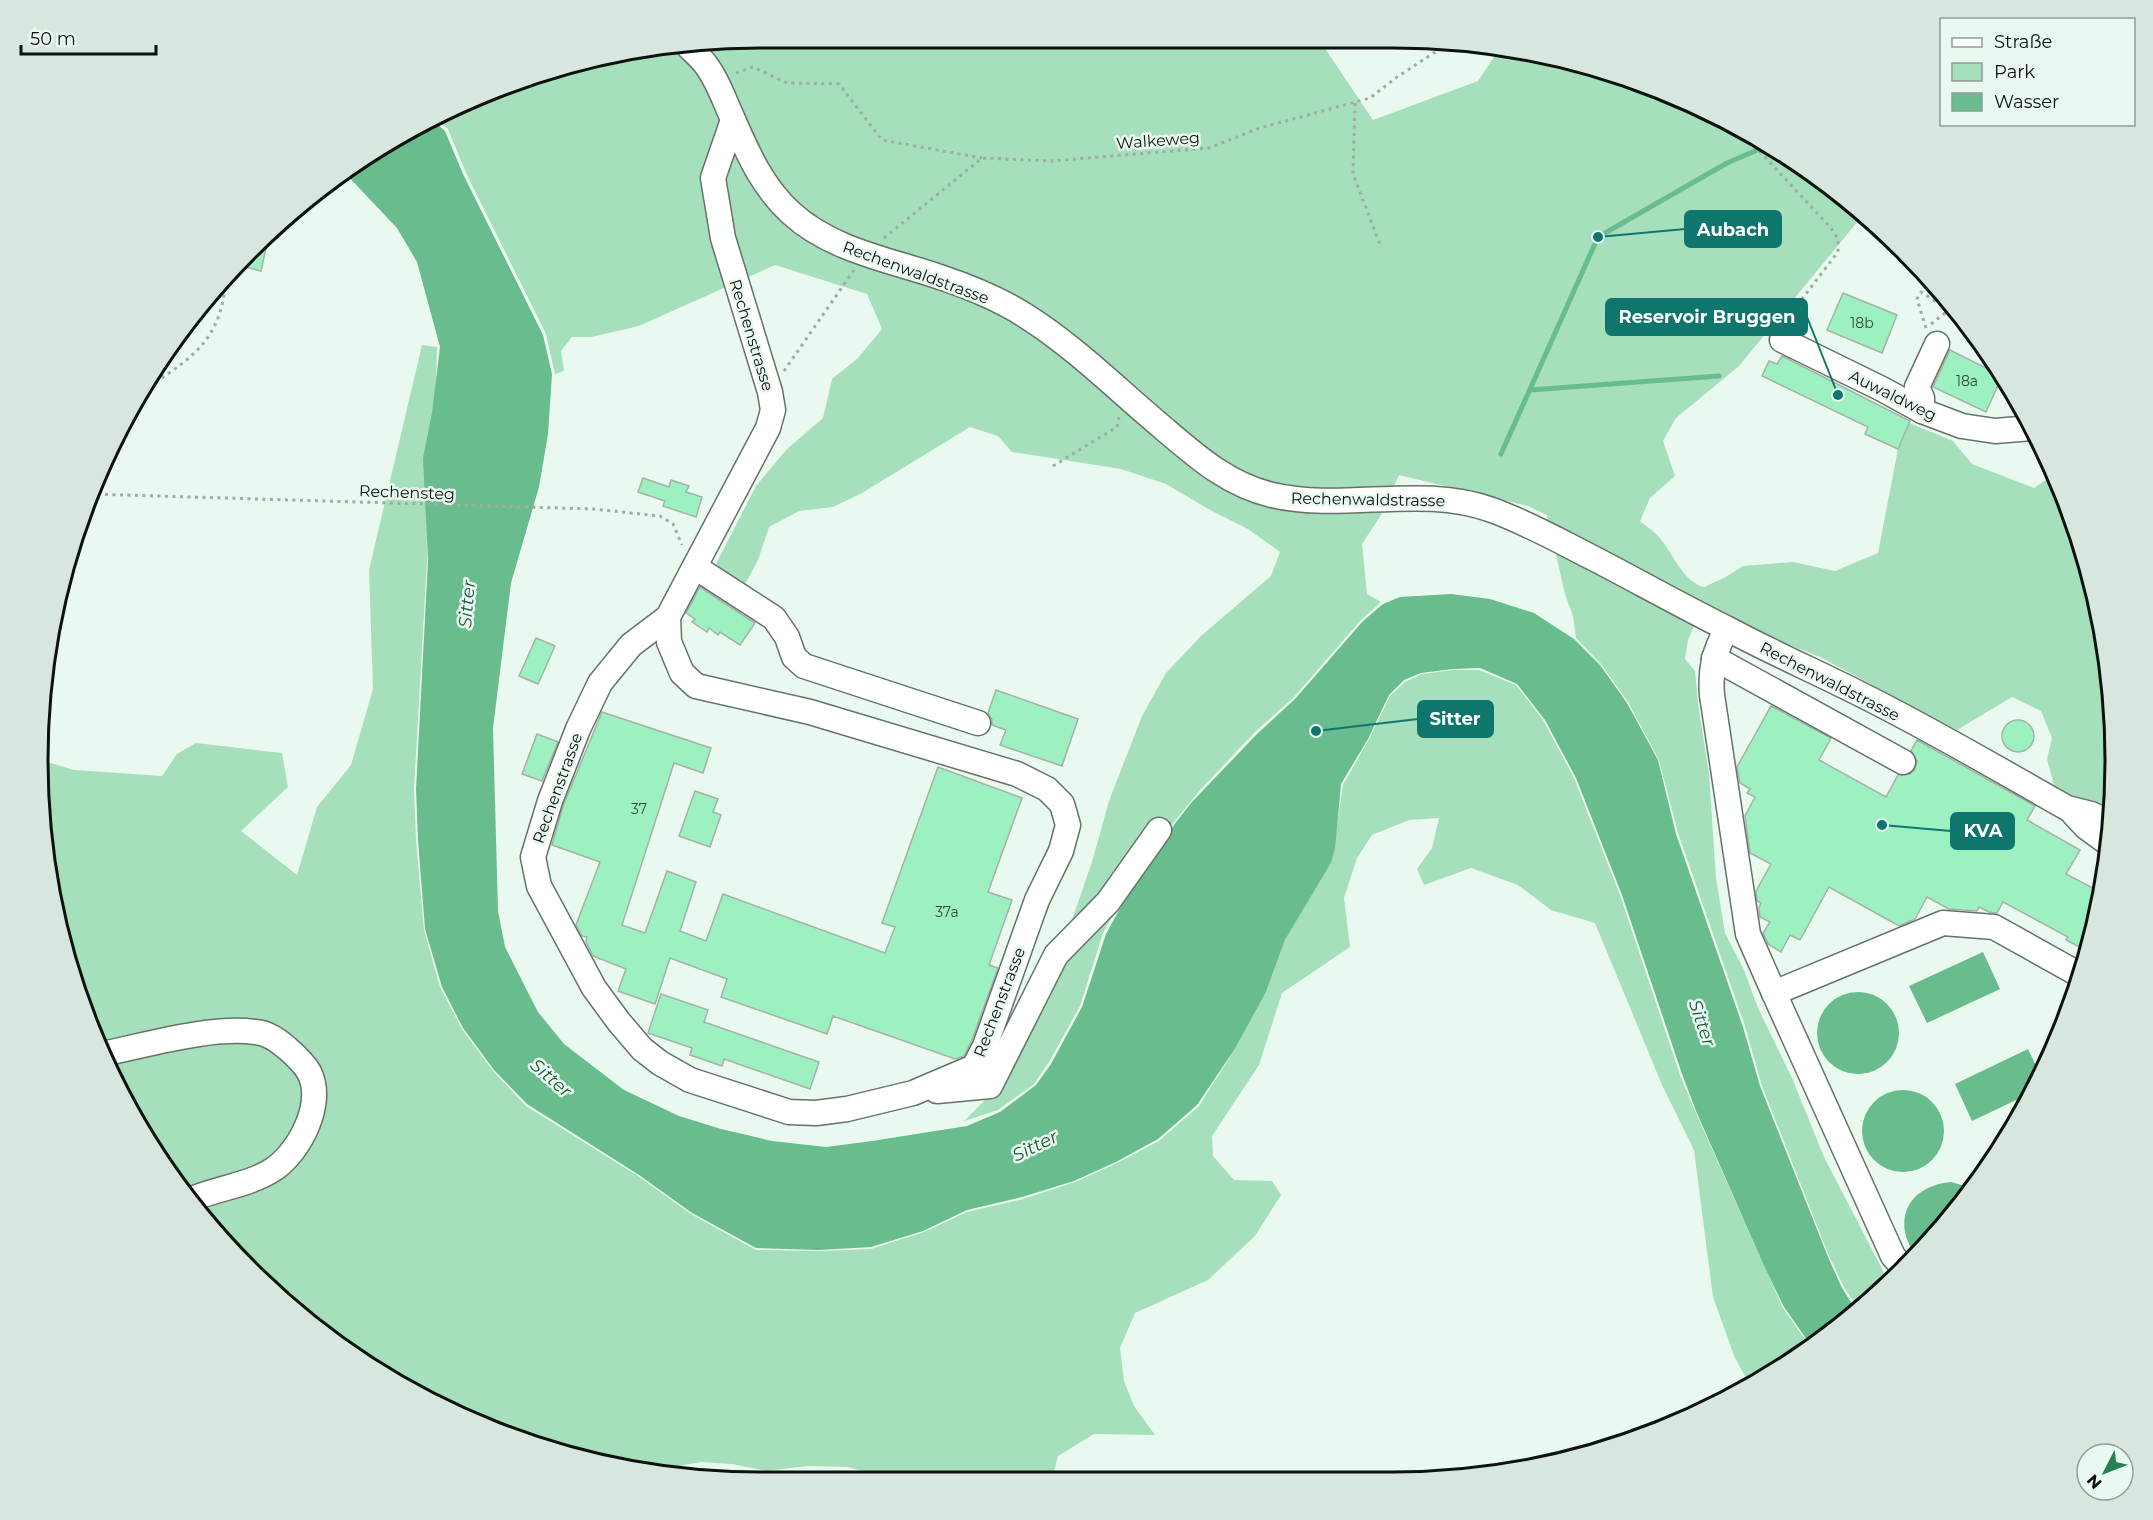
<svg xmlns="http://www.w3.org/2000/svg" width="2153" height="1520" font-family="Montserrat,sans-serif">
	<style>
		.green { fill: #a5dfbc }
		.water { fill: #68bc8d }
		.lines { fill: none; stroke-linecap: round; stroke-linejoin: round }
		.stream { stroke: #68bc8d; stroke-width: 5 }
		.building { fill: #9df1c0; stroke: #a4b2a9; stroke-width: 1.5 }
		.minor-casing { stroke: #657269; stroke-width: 27 }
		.path { stroke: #9faba3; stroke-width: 3; stroke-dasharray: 3 4.5; stroke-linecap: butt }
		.minor { stroke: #fff; stroke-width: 24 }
		.labels { text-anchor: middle; stroke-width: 5; stroke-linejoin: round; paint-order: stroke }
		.number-label { font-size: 14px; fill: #314a3b }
		.street-label { font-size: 16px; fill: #0d120f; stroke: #eaf9ef }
		.water-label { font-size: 18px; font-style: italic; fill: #1a5839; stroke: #eaf9ef }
		.rim { fill: none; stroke: #0d120f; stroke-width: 3 }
		.leader { fill: none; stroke: #0f766e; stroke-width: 2 }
		.callout-dot { fill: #0f766e; stroke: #eaf9ef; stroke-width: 2 }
		.callout { fill: #0f766e; stroke: #0f766e; stroke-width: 2 }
		.callout-label { font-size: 18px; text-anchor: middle; font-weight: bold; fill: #fff }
	</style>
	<rect width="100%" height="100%" fill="#eaf9ef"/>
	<!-- green -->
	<g class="green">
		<path d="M760 38H1318L1373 120 1478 81 1500 48 1534 51 1669 92 1755 134 1866 215 1858 221 1739 366 1676 418 1663 441 1675 476 1650 498 1640 521C1646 526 1654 531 1659 537 1673 553 1682 581 1704 587L1726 577 1743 566 1793 562 1835 571 1878 553 1898 449 1909 423 1953 441 1972 464 2034 488 2053 475 2077 528 2109 666 2114 808 2112 819 2054 785 2047 759 2052 738 2041 711 2012 697 1957 730 1820 657 1775 639 1755 637 1697 619 1688 640 1685 659 1695 671 1698 703 1709 774 1716 878 1725 933 1744 970 1758 1008 1792 1078 1824 1157 1882 1269 1887 1284 1860 1311 1844 1287 1829 1256 1762 1086 1745 1026 1678 833 1659 760 1628 702 1601 664 1576 638 1573 616 1565 594 1547 515 1528 506 1399 475 1381 515 1362 544 1367 594 1381 602 1361 620 1294 697 1255 732 1200 790 1143 860 1103 933 1080 1006 1049 1062 1034 1084 998 1110 964 1121 992 1093 1027 1040 1049 986 1092 862 1109 801 1142 716 1166 673 1201 636 1271 576 1280 552 1248 529 1210 510 1166 484 1121 469 1012 452 998 436 970 427 862 493 833 507 799 511 769 527 758 560 743 588 716 564 756 486 787 449 823 418 832 379 858 358 882 329 867 294 775 265 639 326 591 337H572L561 351 564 371 555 374 546 334 466 173 448 129 432 117 573 62Z"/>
		<polygon points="422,345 437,347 435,411 426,481 427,561 414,789 416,840 424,930 440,987 462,1029 493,1071 526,1106 638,1176 691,1214 756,1250 819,1251 871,1249 924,1232 967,1212 1023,1199 1075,1182 1117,1163 1159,1141 1199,1106 1236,1047 1266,992 1285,940 1331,863 1343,785 1369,739 1390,696 1405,682 1422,674 1453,670 1479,670 1516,685 1543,720 1574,778 1620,895 1680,1075 1695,1111 1783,1308 1811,1348 1794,1361 1750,1385 1735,1358 1713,1297 1694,1150 1662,1085 1595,923 1551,910 1518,885 1471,868 1424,885 1417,869 1432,848 1439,818 1409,820 1372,835 1357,858 1344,898 1350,947 1282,993 1259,1065 1212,1136 1213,1156 1234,1180 1272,1181 1281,1195 1255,1236 1208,1280 1135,1313 1120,1348 1124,1381 1134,1406 1155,1435 1094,1434 1058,1456 1052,1479 899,1480 847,1467 807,1466 767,1471 732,1464 701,1462 650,1471 573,1458 440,1408 320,1333 217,1236 112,1079 76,992 44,855 44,761 74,770 162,776 177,754 196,743 282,753 288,787 241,831 297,875 317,807 351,765 373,689 369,570"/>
	</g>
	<!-- water -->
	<g class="water">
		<polygon points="430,118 445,131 463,174 543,335 552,374 548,434 539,487 511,583 493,728 498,911 505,947 538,1012 564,1044 624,1090 679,1116 721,1129 772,1141 826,1147 872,1141 967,1126 1000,1112 1036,1085 1051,1064 1082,1007 1106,934 1146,861 1191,803 1257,734 1295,699 1363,621 1383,604 1400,597 1451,594 1490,599 1534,613 1574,639 1600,665 1627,703 1658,760 1676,834 1743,1027 1760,1086 1828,1257 1842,1288 1857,1312 1812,1347 1784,1307 1765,1268 1696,1111 1682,1074 1622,895 1576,778 1545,720 1517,684 1480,668 1453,669 1421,673 1404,680 1389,695 1368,739 1341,784 1335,848 1331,863 1285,940 1266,992 1236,1047 1197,1105 1158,1139 1116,1162 1074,1181 1022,1197 967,1210 923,1231 871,1247 819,1250 756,1248 692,1213 639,1175 527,1104 494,1070 463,1028 442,987 425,929 418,840 416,789 428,561 423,458 432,413 440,347 417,262 397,228 344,172 359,159"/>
		<polygon points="1983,952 2000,989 1927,1023 1909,986"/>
		<circle cx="1858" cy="1033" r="41"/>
		<polygon points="2028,1049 2042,1078 2033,1092 1972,1121 1955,1084"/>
		<circle cx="1903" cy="1131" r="41"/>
		<path d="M1951 1182 1965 1186 1972 1191 1966 1200 1915 1255C1891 1219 1909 1186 1951 1182Z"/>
	</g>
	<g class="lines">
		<!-- stream -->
		<g class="stream">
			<polyline points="1530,390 1719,376"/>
			<polyline points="1501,454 1598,237 1727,163 1769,145"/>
		</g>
	</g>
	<!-- building -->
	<g class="building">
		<polygon points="268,239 261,271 238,265 248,256"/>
		<polygon points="1843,293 1897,315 1882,353 1827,330"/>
		<polygon points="1950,350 2002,376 1986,412 1933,387"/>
		<polygon points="1782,356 1910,421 1898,449 1865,434 1868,427 1762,376 1769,361 1777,364"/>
		<polygon points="643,478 669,487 671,480 689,486 686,492 702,497 696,517 663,506 665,501 638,492"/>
		<polygon points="700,587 755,623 740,645 720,632 718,635 709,628 707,632 692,622 695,619 686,613"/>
		<polygon points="536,638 555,646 538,684 519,676"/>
		<polygon points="996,690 1078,719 1062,766 1000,745 1006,730 992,725 992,720 988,713"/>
		<polygon points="1771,706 1831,738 1819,760 1886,797 1898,775 1910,774 1915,769 1917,761 1911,751 1917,740 2035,806 2027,820 2080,850 2066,874 2100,892 2089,952 2066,940 2068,937 2003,902 1997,913 1989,912 1979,907 1977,911 1949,909 1927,897 1915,919 1899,926 1829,887 1800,940 1790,935 1781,952 1768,944 1763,933 1770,922 1760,917 1759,908 1761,903 1757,901 1756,891 1771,864 1750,853 1745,816 1755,797 1747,793 1750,789 1740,783 1737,767"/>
		<polygon points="602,712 711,748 703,773 674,763 622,925 645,933 667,871 696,882 680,931 706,941 723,894 885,953 895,927 882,923 938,767 1022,798 988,892 1012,900 989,965 998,968 972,1040 964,1056 955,1059 833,1016 827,1034 721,997 727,979 670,958 655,1004 618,991 626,969 593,956 586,942 587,937 582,936 576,925 600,862 552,845 563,806"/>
		<circle cx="2018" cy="736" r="16"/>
		<polygon points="537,734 558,742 542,781 522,774"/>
		<polygon points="695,791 718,799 713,812 721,815 710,847 679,836"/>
		<polygon points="661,994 708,1010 704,1022 819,1062 810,1089 724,1059 722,1066 690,1055 692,1048 648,1033"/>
	</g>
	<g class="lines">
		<defs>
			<g id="minor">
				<path d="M689 47C695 53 701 58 706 65 716 78 722 94 728 108 745 146 759 184 791 213 831 250 890 260 940 277 970 287 1002 300 1029 318 1077 349 1119 391 1162 427 1196 456 1228 485 1272 495 1345 512 1420 484 1492 510 1528 523 1561 542 1595 559 1639 582 1682 606 1726 628 1769 651 1814 671 1858 693 1929 728 1998 769 2067 808L2091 814 2111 823"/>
				<polyline points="1782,340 1882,389 1922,411 1962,426 1995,431 2032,428"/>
				<polyline points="1922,411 1922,398 1917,387 1937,344"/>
				<polyline points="695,567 774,618 787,637 794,657 804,666 978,723"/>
				<polyline points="668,617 669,642 682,673 696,686 810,712 1017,774 1047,789 1062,804 1068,825 1061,851 1037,900 985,1046 974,1067 913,1093 847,1109 816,1113 789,1112 690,1080 660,1063 642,1049 619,1022 594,988 539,886 533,857 550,801 578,729 600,683 631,645 668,617 768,428 773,410 770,392 723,238 713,178 733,120"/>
				<path d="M1727 629C1714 651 1710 670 1712 695L1748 934 1774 993"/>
				<polyline points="1714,658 1903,762"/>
				<polyline points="2073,813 2086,827 2108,843"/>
				<path d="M102 1054C147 1045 210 1026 256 1032 268 1033 278 1040 288 1049 295 1055 304 1064 309 1072 325 1103 300 1151 274 1169 250 1185 218 1188 192 1199"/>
				<polyline points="937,1091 990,1086 1056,955 1108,902 1159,830"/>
				<polyline points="1903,1267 1893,1256 1774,993 1943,923 1994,927 2080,975"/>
			</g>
		</defs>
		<!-- minor casing -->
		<use href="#minor" class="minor-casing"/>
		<!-- path -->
		<g class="path">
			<polyline points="736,73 753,67 787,83 839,84 882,140 982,158"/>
			<polyline points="1355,103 1353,174 1381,247"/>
			<polyline points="1734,124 1831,228 1838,239 1838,252 1795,308 1789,321"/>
			<polyline points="884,238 982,158 1051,161 1209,148 1260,128 1370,98 1397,77 1449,43"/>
			<polyline points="1931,324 1949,310"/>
			<polyline points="1926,328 1917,299 1921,292 1949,310 1954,309"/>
			<polyline points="784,371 854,270"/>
			<path d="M149 386C197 356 223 335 226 276"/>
			<polyline points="1053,466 1117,427 1119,417"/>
			<polyline points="90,494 593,509 660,516 673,524 682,545"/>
		</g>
		<!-- minor -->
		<use href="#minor" class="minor"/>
	</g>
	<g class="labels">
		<!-- number labels -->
		<g class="number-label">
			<text x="1862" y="328">18b</text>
			<text x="1967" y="386">18a</text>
			<text x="639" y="814">37</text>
			<text x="947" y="917">37a</text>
		</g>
		<!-- street labels -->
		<g class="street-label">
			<text transform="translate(1158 140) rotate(-4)" y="6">Walkeweg</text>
			<text transform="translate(916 272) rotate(20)" y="6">Rechenwaldstrasse</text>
			<text transform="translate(752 335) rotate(73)" y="6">Rechenstrasse</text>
			<text transform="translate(1893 395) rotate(26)" y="6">Auwaldweg</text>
			<text transform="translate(407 492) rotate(2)" y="6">Rechensteg</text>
			<text transform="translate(1368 499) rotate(1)" y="6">Rechenwaldstrasse</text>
			<text transform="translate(1830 681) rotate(27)" y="6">Rechenwaldstrasse</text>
			<text transform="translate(557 788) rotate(-70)" y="6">Rechenstrasse</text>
			<text transform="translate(999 1002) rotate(-69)" y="6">Rechenstrasse</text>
		</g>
		<!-- water labels -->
		<g class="water-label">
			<text transform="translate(467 604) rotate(-85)" y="6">Sitter</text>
			<text transform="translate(1702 1023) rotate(71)" y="6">Sitter</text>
			<text transform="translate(551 1078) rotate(41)" y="6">Sitter</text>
			<text transform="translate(1035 1146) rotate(-26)" y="6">Sitter</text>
		</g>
	</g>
	<!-- crop -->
	<path d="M0 0H2153V1520H0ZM760 48H1393A712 712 0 0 1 2105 760V760A712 712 0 0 1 1393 1472H760A712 712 0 0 1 48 760V760A712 712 0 0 1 760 48Z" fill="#d8e7dd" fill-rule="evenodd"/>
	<path class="rim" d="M760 48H1393A712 712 0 0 1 2105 760V760A712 712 0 0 1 1393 1472H760A712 712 0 0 1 48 760V760A712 712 0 0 1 760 48Z"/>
	<!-- callouts -->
	<path class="leader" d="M1598 237L1685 229M1838 395L1807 317M1316 731L1418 719M1882 825L1951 831"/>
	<g class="callout-dot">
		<circle cx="1598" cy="237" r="6"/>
		<circle cx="1838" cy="395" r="6"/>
		<circle cx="1316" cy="731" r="6"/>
		<circle cx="1882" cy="825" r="6"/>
	</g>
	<g class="callout">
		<rect x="1685" y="211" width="96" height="36" rx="6"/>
		<rect x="1606" y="299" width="201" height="36" rx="6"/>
		<rect x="1418" y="701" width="75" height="36" rx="6"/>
		<rect x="1951" y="813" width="63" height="36" rx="6"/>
	</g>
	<g class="callout-label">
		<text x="1733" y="236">Aubach</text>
		<text x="1707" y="323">Reservoir Bruggen</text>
		<text x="1455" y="725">Sitter</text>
		<text x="1983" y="837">KVA</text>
	</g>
	<!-- legend -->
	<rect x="1940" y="18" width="195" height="108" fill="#eaf9ef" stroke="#929d95" stroke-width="1.5"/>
	<rect x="1952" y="38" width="30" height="9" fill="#ffffff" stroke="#929d95" stroke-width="1.5"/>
	<text x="1994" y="48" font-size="18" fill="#0d120f">Straße</text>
	<rect x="1952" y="63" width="30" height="18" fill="#a5dfbc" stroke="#929d95" stroke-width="1.5"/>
	<text x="1994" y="78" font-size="18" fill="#0d120f">Park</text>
	<rect x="1952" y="93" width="30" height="18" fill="#68bc8d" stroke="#929d95" stroke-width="1.5"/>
	<text x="1994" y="108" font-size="18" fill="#0d120f">Wasser</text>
	<!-- north arrow -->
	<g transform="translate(2105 1472) rotate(228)"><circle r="28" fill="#eaf9ef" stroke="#929d95" stroke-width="1.5"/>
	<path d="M0-4.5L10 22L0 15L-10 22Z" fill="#277f54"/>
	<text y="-9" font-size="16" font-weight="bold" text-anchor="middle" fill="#0d120f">N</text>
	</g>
	<!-- scale -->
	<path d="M21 45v9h135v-9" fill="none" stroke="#0d120f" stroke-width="3"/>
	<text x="30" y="45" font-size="18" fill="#0d120f" stroke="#eaf9ef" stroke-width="4.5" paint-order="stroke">50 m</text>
</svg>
